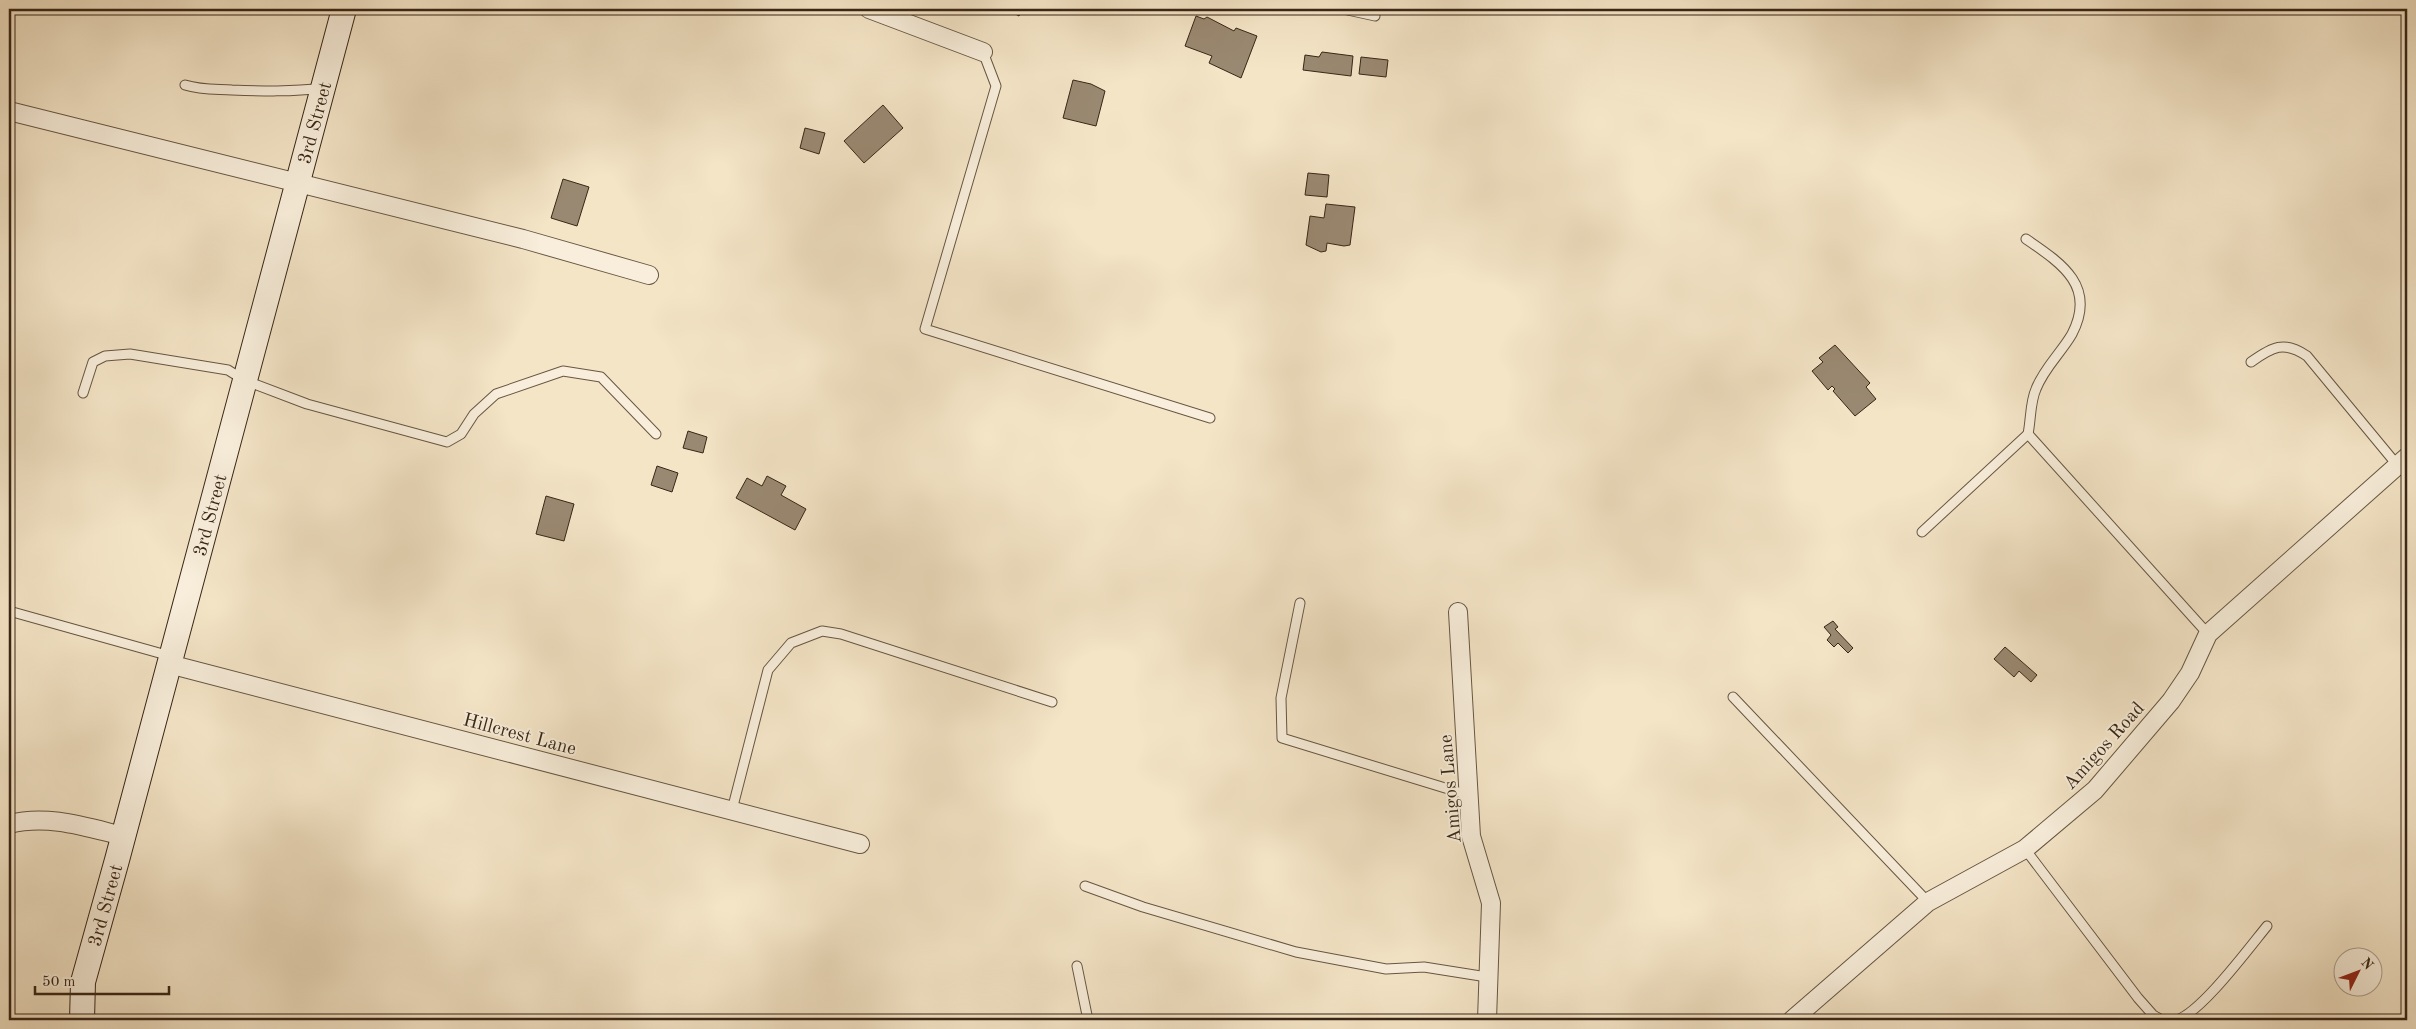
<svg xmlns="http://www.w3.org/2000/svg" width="2416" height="1029" font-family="'Old Standard TT',serif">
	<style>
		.building { fill: #9a8972; stroke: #382616 }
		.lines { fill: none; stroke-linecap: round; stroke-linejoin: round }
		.service-casing { stroke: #675642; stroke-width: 11 }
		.minor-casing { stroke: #675642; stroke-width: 20 }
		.secondary-casing { stroke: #382616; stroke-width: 26 }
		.service { stroke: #f8eedb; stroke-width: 9 }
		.minor { stroke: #f8eedb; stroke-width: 18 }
		.secondary { stroke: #f8eedb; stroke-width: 24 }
		.labels { text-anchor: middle; stroke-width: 4; stroke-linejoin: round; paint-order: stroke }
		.street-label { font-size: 19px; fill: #382616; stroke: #f8eedb }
	</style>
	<rect width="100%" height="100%" fill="#f4e5c7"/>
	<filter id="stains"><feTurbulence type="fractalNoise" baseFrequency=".004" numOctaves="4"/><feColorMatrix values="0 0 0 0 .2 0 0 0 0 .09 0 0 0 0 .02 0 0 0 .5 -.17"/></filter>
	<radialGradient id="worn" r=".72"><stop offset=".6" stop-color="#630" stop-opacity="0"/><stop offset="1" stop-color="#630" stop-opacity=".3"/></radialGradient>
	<!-- building -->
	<g class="building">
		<polygon points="1006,9 1023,9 1019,16"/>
		<polygon points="1196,16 1204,19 1207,17 1234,31 1236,28 1257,36 1241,78 1209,63 1212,56 1185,46"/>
		<polygon points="1322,52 1353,56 1351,76 1303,70 1305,55 1319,57"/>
		<polygon points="1361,57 1388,60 1386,77 1359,74"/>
		<polygon points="1073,80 1091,84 1105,91 1096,126 1063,118"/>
		<polygon points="883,105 903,128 864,163 844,141"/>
		<polygon points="805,128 825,133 819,154 800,148"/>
		<polygon points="1308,173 1329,175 1327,197 1305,195"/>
		<polygon points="563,179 589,187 577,226 551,218"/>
		<polygon points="1326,204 1355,207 1350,245 1344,246 1327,243 1326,251 1321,252 1306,245 1310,216 1324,218"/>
		<polygon points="1835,345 1870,383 1866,387 1876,399 1855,416 1833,391 1835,389 1832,386 1828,390 1812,371 1823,362 1819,358"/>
		<polygon points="688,431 707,437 703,453 683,448"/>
		<polygon points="657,466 678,473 672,492 651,485"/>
		<polygon points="767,476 786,486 781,495 806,509 795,530 736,498 747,478 762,486"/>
		<polygon points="546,496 574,504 564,541 536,534"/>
		<polygon points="1833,621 1838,627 1835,629 1853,648 1848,653 1838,643 1834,647 1827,640 1831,635 1824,627"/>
		<polygon points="2005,647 2037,675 2031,682 2019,671 2014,677 1994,659"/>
	</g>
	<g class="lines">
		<defs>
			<g id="service">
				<polyline points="1343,9 1375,16"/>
				<polyline points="983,52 996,86 925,329 1210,418"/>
				<path d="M185 85C201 90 215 89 232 90 262 91 292 92 322 88"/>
				<path d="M2026 239C2061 263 2097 286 2072 334 2061 353 2044 368 2036 389 2030 402 2031 420 2028 434"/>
				<path d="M2251 362C2272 347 2284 340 2307 356L2398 466"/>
				<polyline points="83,393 93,362 105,356 130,354 228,370 244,380 307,404 447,442 461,434 474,414 496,394 563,371 601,377 656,434"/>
				<polyline points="1922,532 2028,434 2208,634"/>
				<polyline points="1300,603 1281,698 1282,738 1468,795"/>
				<polyline points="9,611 170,656"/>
				<polyline points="1733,697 1928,902"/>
				<polyline points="732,810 768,670 791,643 822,631 841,634 1052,702"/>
				<polyline points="2025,849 2138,998 2153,1015 2162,1020"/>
				<polyline points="1085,886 1143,907 1296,952 1386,969 1424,967 1487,977"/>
				<polyline points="1077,966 1088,1020"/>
				<path d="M2176 1020C2200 1014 2249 948 2267 926"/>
			</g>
			<g id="minor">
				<polyline points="869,9 983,52"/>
				<polyline points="9,111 523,239 649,275"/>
				<polyline points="1458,612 1471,836 1491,903 1487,1020"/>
				<polyline points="169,664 860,844"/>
				<path d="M9 824C48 814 86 827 123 836"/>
				<polyline points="1792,1020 1928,902 2025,849 2095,790 2171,701 2190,673 2208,634 2407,457"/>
			</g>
			<g id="secondary">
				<path id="s1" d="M82 1020 83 982 117 860 344 9"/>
			</g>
		</defs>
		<!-- service casing -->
		<use href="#service" class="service-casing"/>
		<!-- minor casing -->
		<use href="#minor" class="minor-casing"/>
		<!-- secondary casing -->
		<use href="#secondary" class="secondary-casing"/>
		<!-- service -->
		<use href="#service" class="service"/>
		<!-- minor -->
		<use href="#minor" class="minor"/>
		<!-- secondary -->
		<use href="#secondary" class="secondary"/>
	</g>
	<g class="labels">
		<!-- street labels -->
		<g class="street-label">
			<text dy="7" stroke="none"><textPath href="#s1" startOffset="928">3rd Street</textPath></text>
			<text dy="7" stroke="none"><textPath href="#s1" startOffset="522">3rd Street</textPath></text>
			<text transform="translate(520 733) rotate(15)" y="7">Hillcrest Lane</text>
			<text transform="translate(2103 745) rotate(-48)" y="7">Amigos Road</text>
			<text transform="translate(1449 789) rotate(-95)" y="7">Amigos Lane</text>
			<text dy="7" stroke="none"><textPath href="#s1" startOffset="118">3rd Street</textPath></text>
		</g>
	</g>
	<!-- margin -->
	<rect width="2416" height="1029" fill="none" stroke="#f4e5c7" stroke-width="30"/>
	<rect x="10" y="10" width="2396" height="1009" fill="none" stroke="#382616" stroke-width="2.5"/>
	<rect x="15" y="15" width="2386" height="999" fill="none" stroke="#382616"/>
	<!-- north arrow -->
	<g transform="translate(2358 972) rotate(48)"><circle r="24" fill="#f8eedb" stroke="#ab9e8c"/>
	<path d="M0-4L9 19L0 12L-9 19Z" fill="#8f2418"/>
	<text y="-8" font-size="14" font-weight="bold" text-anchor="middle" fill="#382616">N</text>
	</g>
	<!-- scale -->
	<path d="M35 986v8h134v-8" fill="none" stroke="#382616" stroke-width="2.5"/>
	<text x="42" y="986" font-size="15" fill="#382616" stroke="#f8eedb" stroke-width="4" paint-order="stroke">50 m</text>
	<rect width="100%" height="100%" filter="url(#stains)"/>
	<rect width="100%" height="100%" fill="url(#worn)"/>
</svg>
